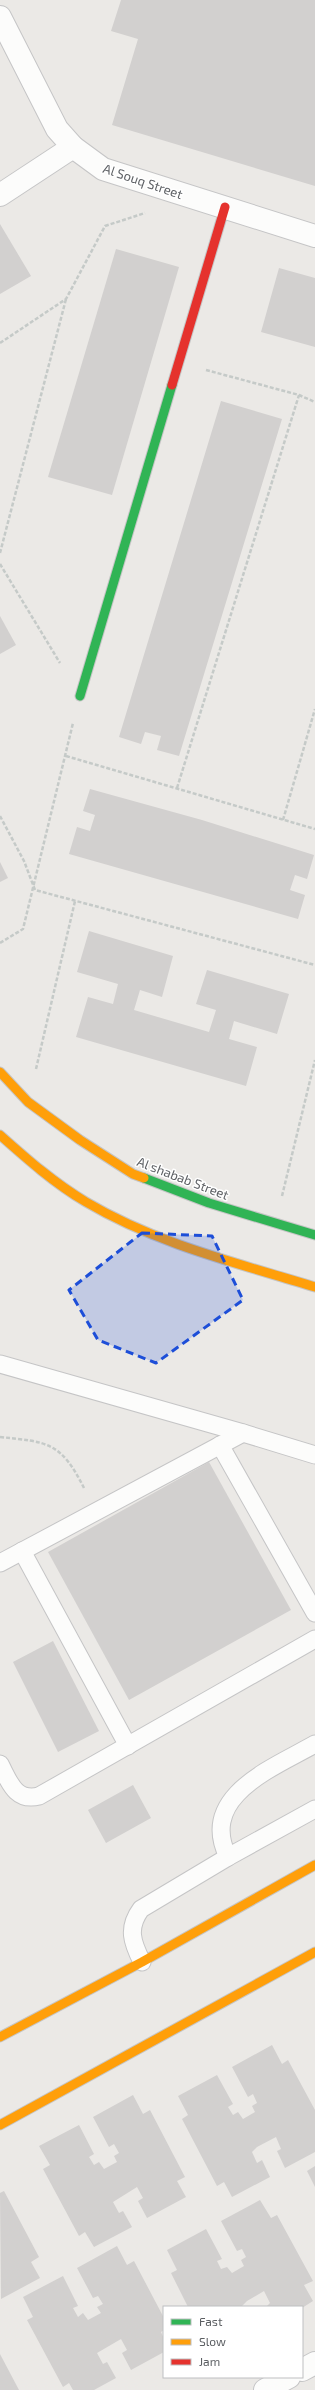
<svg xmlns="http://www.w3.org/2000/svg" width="315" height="2390" font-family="'Exo 2',sans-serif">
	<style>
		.building { fill: #d2d0cf }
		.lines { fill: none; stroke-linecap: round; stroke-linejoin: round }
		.lane-casing { stroke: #c5c5c6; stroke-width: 19 }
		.street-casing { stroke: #c5c5c6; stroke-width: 24 }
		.fast-casing { stroke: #c5c5c5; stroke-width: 11 }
		.slow-casing { stroke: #c5c5c5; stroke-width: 11 }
		.jam-casing { stroke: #c5c5c5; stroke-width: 11 }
		.path { stroke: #c5cac8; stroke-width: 2.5; stroke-dasharray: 4 2; stroke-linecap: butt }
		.lane { stroke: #fcfcfb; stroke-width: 17 }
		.street { stroke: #fcfcfb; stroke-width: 22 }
		.fast { stroke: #30b455; stroke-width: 9 }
		.slow { stroke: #ff9f0a; stroke-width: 9 }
		.jam { stroke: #e5322d; stroke-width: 9 }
		.marked { fill: #1d4ed8; fill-opacity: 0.2; stroke: #1d4ed8; stroke-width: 3; stroke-dasharray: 8 5; stroke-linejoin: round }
		.labels { text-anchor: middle; stroke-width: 3; stroke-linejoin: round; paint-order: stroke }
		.street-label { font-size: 13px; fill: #5c5f63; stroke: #fff }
	</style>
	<rect width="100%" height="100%" fill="#ebe9e6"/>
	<!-- building -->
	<g class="building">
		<polygon points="121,0 315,0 315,186 112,125 138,39 111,31"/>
		<polygon points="0,224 31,276 0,294"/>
		<polygon points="116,249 179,267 112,495 48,477"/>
		<polygon points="279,268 315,278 315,347 261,332"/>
		<polygon points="221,401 282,419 179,756 157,750 161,736 145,732 141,744 119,737"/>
		<polygon points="0,616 16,645 0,654"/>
		<polygon points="90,789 202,820 314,855 307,879 295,875 290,890 305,895 298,919 69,854 77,827 90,831 95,815 83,811"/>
		<polygon points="0,862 8,878 0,882"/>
		<polygon points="89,931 173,956 162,997 140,990 134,1010 209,1032 216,1010 196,1004 207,970 289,994 277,1034 234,1021 229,1039 257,1047 246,1086 76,1037 88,997 113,1004 118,984 77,972"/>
		<polygon points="209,1462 291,1610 129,1700 48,1552"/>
		<polygon points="53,1641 99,1731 58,1752 13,1662"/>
		<polygon points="133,1785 151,1818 106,1843 88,1810"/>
		<polygon points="272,2045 282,2064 288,2060 315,2110 315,2152 285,2168 277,2151 281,2149 276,2137 257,2147 252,2152 257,2163 262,2160 270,2177 232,2197 224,2182 217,2186 182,2119 188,2115 178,2096 217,2075 233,2104 228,2107 233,2115 238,2112 243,2119 255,2112 252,2106 257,2103 253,2094 248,2097 232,2067"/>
		<polygon points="133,2095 143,2114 150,2110 185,2177 177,2181 186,2197 147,2218 138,2201 143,2198 137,2187 113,2202 119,2213 123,2211 132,2227 94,2247 85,2232 79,2236 43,2169 50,2165 39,2146 79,2125 94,2154 89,2157 94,2165 99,2162 104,2169 117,2162 114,2156 119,2153 114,2144 109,2147 93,2117"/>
		<polygon points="315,2166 315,2187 307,2171"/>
		<polygon points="4,2191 39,2257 31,2262 40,2278 1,2299 0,2193"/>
		<polygon points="260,2200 271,2218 277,2215 313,2281 304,2285 313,2301 302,2308 266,2307 270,2303 264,2291 247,2301 241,2307 188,2307 171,2273 177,2270 167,2250 206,2229 222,2259 217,2261 221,2269 227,2267 232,2273 244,2266 241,2260 246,2257 242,2249 237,2251 221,2221"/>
		<polygon points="117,2246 127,2265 134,2261 164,2318 164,2330 161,2332 164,2339 164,2352 131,2370 122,2353 127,2350 121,2339 97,2353 103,2364 107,2362 116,2378 94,2390 73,2390 69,2383 63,2387 27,2320 33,2317 23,2297 63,2276 78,2306 73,2308 78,2317 83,2313 88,2320 101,2313 97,2307 103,2304 98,2296 93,2298 77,2268"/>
		<polygon points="0,2354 19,2390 0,2390"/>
	</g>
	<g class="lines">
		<defs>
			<g id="lane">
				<polyline points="0,1364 243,1433 315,1455"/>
				<polyline points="220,1445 315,1613"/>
				<polyline points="22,1551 128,1746"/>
				<polyline points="0,1563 243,1433"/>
				<path d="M0 1764C9 1781 15 1802 39 1796L315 1639"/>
				<path d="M228 1857C198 1796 273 1768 315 1744"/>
				<path d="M142 1962C132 1942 127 1928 141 1909L228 1857 315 1809"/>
			</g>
			<g id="street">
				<polyline points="0,17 57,129 73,147 103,169 315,236"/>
				<polyline points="0,195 73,147"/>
				<polyline points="302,2370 315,2363"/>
				<polyline points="265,2390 289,2377"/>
			</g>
			<g id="fast">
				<polyline points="80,696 172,385"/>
				<polyline points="144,1178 209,1203 315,1235"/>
			</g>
			<g id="slow">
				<polyline points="0,1072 28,1102 80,1140 133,1174 144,1178"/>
				<path d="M0 1135C27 1159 54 1183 86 1202 157 1244 237 1263 315 1287"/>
				<polyline points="0,2037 142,1962 315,1865"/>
				<polyline points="0,2125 315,1952"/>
			</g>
			<polyline id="jam" points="172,385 225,207"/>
		</defs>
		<!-- lane casing -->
		<use href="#lane" class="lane-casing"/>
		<!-- street casing -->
		<use href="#street" class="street-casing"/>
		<!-- fast casing -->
		<use href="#fast" class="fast-casing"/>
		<!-- slow casing -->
		<use href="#slow" class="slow-casing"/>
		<!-- jam casing -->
		<use href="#jam" class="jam-casing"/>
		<!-- path -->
		<g class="path">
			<polyline points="0,343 66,299 105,226 145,213"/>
			<polyline points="206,370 299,395 315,402"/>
			<polyline points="0,553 66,299"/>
			<polyline points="0,564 60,663"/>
			<polyline points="66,756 315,829"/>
			<polyline points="177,788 299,395"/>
			<polyline points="0,816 24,861 35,890 315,965"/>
			<polyline points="283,820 315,709"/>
			<polyline points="0,943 23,929 73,723"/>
			<polyline points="36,1069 75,901"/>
			<polyline points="282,1196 315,1060"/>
			<path d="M0 1437C48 1442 61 1442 84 1488"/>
		</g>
		<!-- lane -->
		<use href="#lane" class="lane"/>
		<!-- street -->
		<use href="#street" class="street"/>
		<!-- fast -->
		<use href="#fast" class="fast"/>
		<!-- slow -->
		<use href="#slow" class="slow"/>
		<!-- jam -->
		<use href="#jam" class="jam"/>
	</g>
	<!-- marked area -->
	<path class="marked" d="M142 1233 212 1236 243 1300 156 1363 98 1340 69 1290Z"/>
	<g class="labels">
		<!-- street labels -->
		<g class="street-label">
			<text transform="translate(143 181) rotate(19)" y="5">Al Souq Street</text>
			<text transform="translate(183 1178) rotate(21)" y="5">Al shabab Street</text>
		</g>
	</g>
	<!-- legend -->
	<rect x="163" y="2306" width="140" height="72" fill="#ffffff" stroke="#bebfc1"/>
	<rect x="171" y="2319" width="20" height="6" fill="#30b455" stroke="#bebfc1"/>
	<text x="199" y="2326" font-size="12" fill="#5c5f63">Fast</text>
	<rect x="171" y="2339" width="20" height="6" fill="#ff9f0a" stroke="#bebfc1"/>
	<text x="199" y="2346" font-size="12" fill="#5c5f63">Slow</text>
	<rect x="171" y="2359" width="20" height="6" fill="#e5322d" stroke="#bebfc1"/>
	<text x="199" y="2366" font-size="12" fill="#5c5f63">Jam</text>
</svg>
